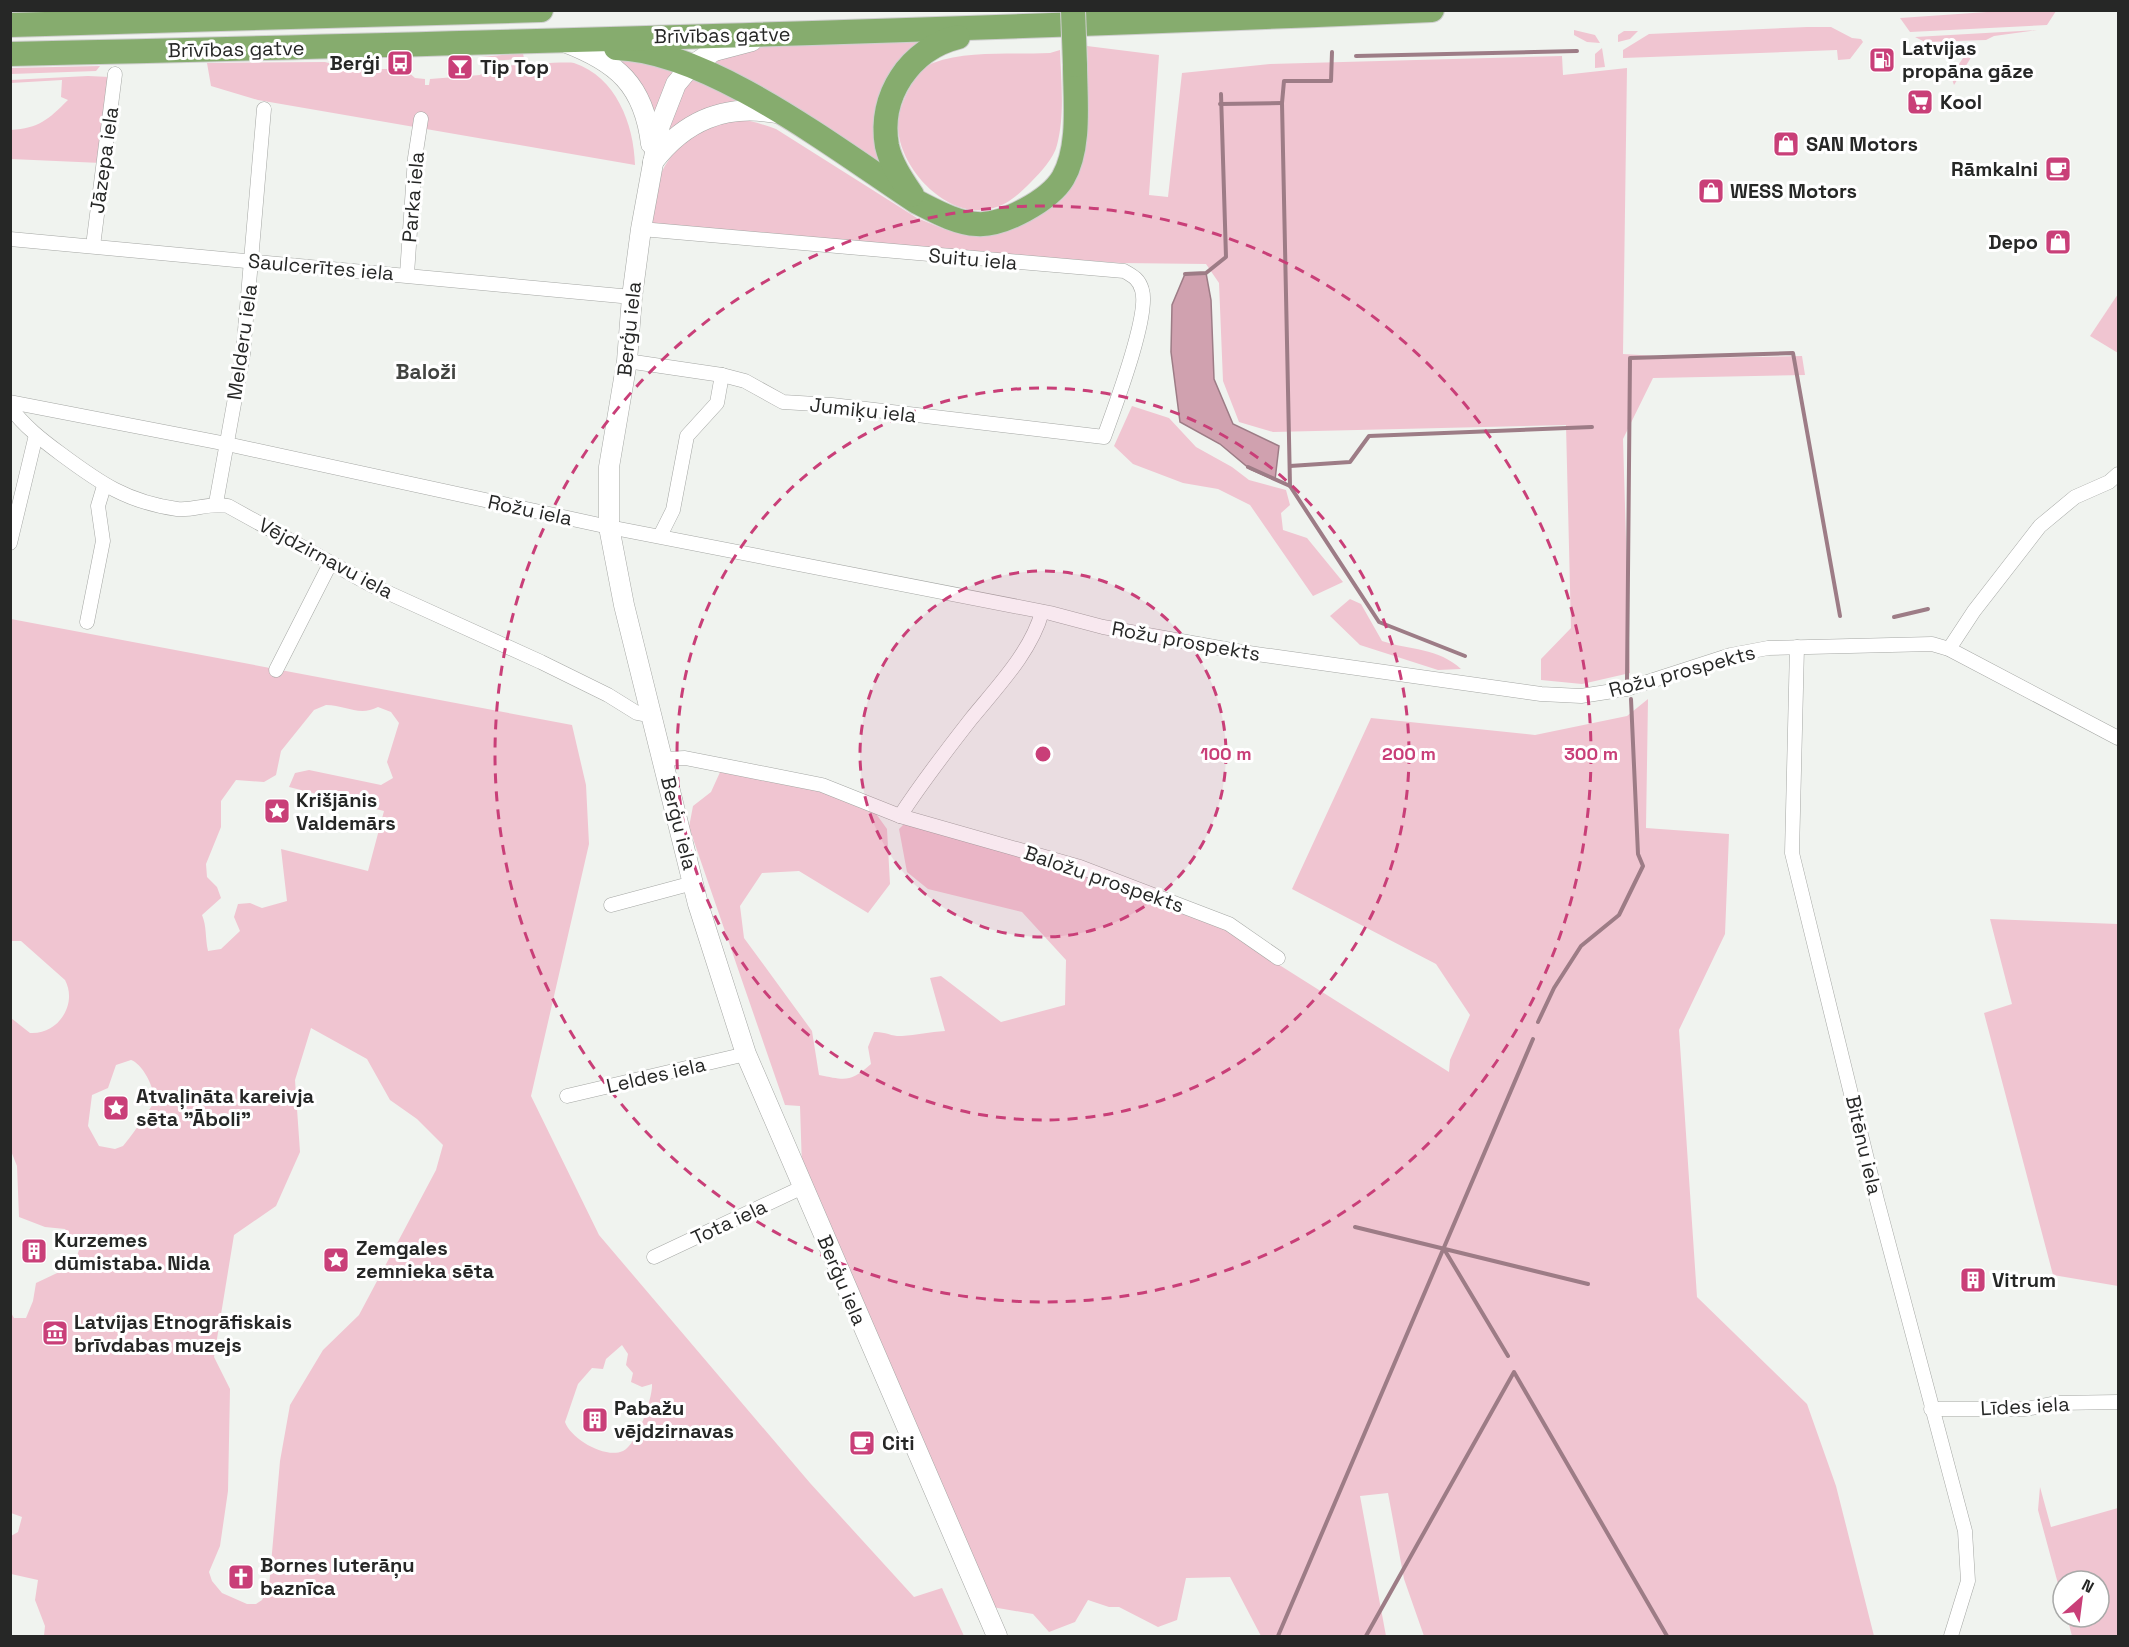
<svg xmlns="http://www.w3.org/2000/svg" width="2129" height="1647" font-family="'Space Grotesk',sans-serif">
	<style>
		.green { fill: #f0c5d1; fill-rule: evenodd }
		.water { fill: #d0a1af; stroke: #9d7c86; stroke-width: 1.5 }
		.lines { fill: none; stroke-linecap: round; stroke-linejoin: round }
		.stream { stroke: #9d7c86; stroke-width: 4 }
		.street-casing { stroke: #a5a7a4; stroke-width: 15 }
		.secondary-casing { stroke: #a5a7a4; stroke-width: 21 }
		.highway-casing { stroke: #cfcfcf; stroke-width: 26 }
		.street { stroke: #fff; stroke-width: 14 }
		.secondary { stroke: #fff; stroke-width: 20 }
		.highway { stroke: #86ac6e; stroke-width: 24 }
		.highway-bridge-casing { stroke: #cfcfcf; stroke-width: 26; stroke-linecap: butt }
		.highway-bridge { stroke: #86ac6e; stroke-width: 24 }
		.ring { fill: none; stroke: #c93f78; stroke-width: 3; stroke-dasharray: 10 8 }
		.labels { text-anchor: middle; stroke-width: 6; stroke-linejoin: round; paint-order: stroke }
		.street-label { font-size: 20px; fill: #262726; stroke: #fff }
		.poi-label { font-size: 20px; font-weight: bold; fill: #262726; stroke: #fff; text-anchor: start }
		.neighbourhood-label { font-size: 21px; font-weight: bold; fill: #424441; stroke: #fff }
		.centre { fill: #c93f78; stroke: #fff; stroke-width: 3 }
		.ring-label { font-size: 18px; text-anchor: middle; font-weight: bold; fill: #c93f78; stroke: #fff; stroke-width: 6; stroke-linejoin: round; paint-order: stroke }
	</style>
	<rect width="100%" height="100%" fill="#f0f3ef"/>
	<!-- green -->
	<g class="green">
		<polygon points="2016,10 2056,11 2047,25 1910,32 1900,18"/>
		<polygon points="1807,27 1831,27 1852,38 1861,39 1863,42 1850,59 1838,60 1837,50 1623,58 1623,50 1649,34"/>
		<polygon points="1574,30 1595,35 1600,43 1587,42 1574,35"/>
		<polygon points="2037,30 1994,36 1986,40 1925,42 1915,37"/>
		<polygon points="1624,31 1638,31 1630,39 1618,42 1618,35"/>
		<polygon points="920,41 884,161 879,167 704,64 747,49 805,42"/>
		<path d="M1087 46 1159 55 1149 195 1168 197 1182 73 1270 64 1562 56 1563 75 1627 68 1623 354 1691 358 1802 356 1805 375 1653 378 1623 439 1630 673 1582 684 1541 680V659L1571 628 1566 425 1273 432 1239 422 1223 381 1219 283 1206 264 1121 263 651 228C653 213 653 197 658 182 666 154 697 125 727 120 744 117 761 124 776 129L917 218 944 229 969 234 1011 230 1050 204 1085 93 1088 64Z"/>
		<polygon points="1602,48 1605,67 1595,68 1595,54"/>
		<path d="M1060 50C1061 81 1065 115 1057 145 1054 158 1040 173 1031 182 1019 194 1008 205 990 209 947 219 900 169 898 128 897 115 902 104 907 93 913 81 920 68 933 63 968 50 1013 55 1050 53Z"/>
		<polygon points="1975,51 1954,85 1951,76 1967,52"/>
		<polygon points="523,53 524,59 480,61 481,57"/>
		<polygon points="615,53 682,67 658,113 651,114 618,64"/>
		<path d="M325 62 353 69H405L415 78 425 79V85H429L430 79 480 75 490 67C504 66 565 61 574 63 616 77 634 124 635 165L258 100 211 86 207 63Z"/>
		<polygon points="100,66 96,71 11,74 11,68"/>
		<polygon points="692,71 752,102 669,135 665,123"/>
		<path d="M88 76 110 77 101 163 11 159V130C39 128 48 120 68 100L61 97 62 80 11 83 10 80Z"/>
		<polygon points="2118,294 2118,353 2090,336"/>
		<polygon points="1132,406 1169,418 1196,447 1232,467 1249,480 1286,490 1290,505 1281,513 1283,530 1307,538 1343,582 1313,596 1250,505 1218,489 1183,483 1133,464 1114,446"/>
		<path d="M1350 599 1361 604 1382 641C1409 650 1439 648 1461 669L1438 670 1360 645 1330 616Z"/>
		<path d="M11 619 572 725 586 785 589 844 531 1096 599 1235 810 1483 914 1597 942 1588 964 1636H44L45 1626 35 1600 38 1580 11 1574V1536L18 1532 22 1517 11 1513 10 1311 14 1318H26L33 1301 36 1283 74 1265 80 1247 65 1229 45 1227 19 1217 17 1166 11 1151V1018L30 1033C58 1035 78 1004 65 980L21 941H11ZM326 705C346 705 359 717 378 707L391 712 399 723 387 762 393 778 381 785 309 770 295 773 289 787 384 811 368 871 281 849 287 901 262 908 250 903 238 904 234 917 240 931 221 949 208 951C205 938 207 927 202 915L221 898 217 887 207 877 206 864 221 827V801L236 780 264 782 276 775 281 751 314 710ZM311 1028 367 1059 390 1100 417 1119 443 1145 436 1170 359 1315 323 1350 290 1405 280 1461 269 1587 262 1600 256 1604H247L222 1593 212 1581 209 1572 220 1546 228 1491 230 1389 214 1357 234 1235 276 1206 300 1152 295 1080ZM131 1060C143 1064 157 1091 153 1103 151 1109 127 1142 123 1146L115 1149 99 1146 88 1126 92 1095 108 1088 116 1065ZM622 1345 628 1354 626 1365 633 1373 631 1382 642 1387 652 1384C653 1397 637 1445 623 1451 605 1459 571 1439 565 1422L578 1384 592 1368 603 1369 606 1359Z"/>
		<path d="M1648 699 1646 828 1729 834 1725 934 1679 1030 1697 1297 1807 1404 1836 1486 1874 1636H1424L1404 1579 1388 1493 1360 1496 1386 1636H1261L1230 1577 1186 1578 1177 1620 1158 1627 1119 1607H1109L1088 1600 1075 1622 1049 1632 1033 1614 992 1607 802 1167 800 1106 785 1105 689 827 693 806 711 792 721 770 839 795 874 811 887 829 890 884 868 913 799 871 762 873 740 906 744 938 812 1031 819 1075C845 1080 850 1083 871 1064L868 1047 874 1032C884 1031 893 1037 902 1036 916 1035 930 1032 945 1031L930 978 941 976 1001 1022 1065 1005 1066 960 1022 912 928 889 907 872 899 829 906 822 1004 848 1222 924 1273 961 1449 1072 1450 1060 1470 1015 1436 964 1292 889 1371 718 1535 735 1627 716Z"/>
		<polygon points="1990,919 2118,924 2118,1286 2053,1275 1984,1013 2012,1004"/>
		<polygon points="2040,1487 2051,1527 2118,1508 2118,1636 2072,1636 2067,1617 2099,1617 2099,1581 2063,1581 2063,1602 2038,1510"/>
	</g>
	<!-- water -->
	<polygon class="water" points="1206,273 1211,300 1214,379 1233,424 1279,446 1275,480 1250,469 1220,444 1180,422 1171,352 1172,305 1185,274"/>
	<g class="lines">
		<!-- stream -->
		<g class="stream">
			<polyline points="1356,56 1577,51"/>
			<polyline points="1220,104 1282,103"/>
			<polyline points="1185,274 1206,273 1226,257 1221,94"/>
			<polyline points="1290,466 1350,462 1369,436 1592,427"/>
			<polyline points="1248,467 1290,486 1379,622 1465,656"/>
			<polyline points="1290,486 1282,103 1284,81 1331,81 1332,52"/>
			<polyline points="1894,617 1928,609"/>
			<polyline points="1627,680 1630,358 1793,353 1840,616"/>
			<polyline points="1538,1022 1554,988 1581,946 1619,915 1643,866 1638,854 1631,699"/>
			<polyline points="1355,1227 1588,1284"/>
			<polyline points="1444,1249 1508,1356"/>
			<polyline points="1278,1636 1533,1039"/>
			<polyline points="1366,1636 1514,1372 1667,1636"/>
		</g>
		<defs>
			<g id="street">
				<polyline points="10,239 632,297"/>
				<polyline points="93,246 115,74"/>
				<polyline points="407,274 415,158 421,119"/>
				<path d="M627 361 722 375 745 381 783 402 832 405 1104 437C1114 409 1150 315 1142 290 1139 279 1133 276 1124 271L641 229"/>
				<polyline points="10,402 227,444 609,527 1050,613 1103,627 1242,652 1541,694 1581,696 1626,689 1731,655 1768,648 1932,644 1949,649 2118,738"/>
				<path d="M10 407C24 426 42 440 61 454 100 483 127 502 177 509 194 511 210 502 228 506L371 585 541 662 608 695 637 713 652 716"/>
				<polyline points="216,503 243,354 264,109"/>
				<polyline points="660,536 673,510 687,436 717,403 722,375"/>
				<polyline points="10,543 36,435"/>
				<polyline points="87,622 103,541 98,506 104,486"/>
				<polyline points="1797,647 1792,853 1877,1200 1965,1531 1968,1581 1951,1636"/>
				<polyline points="1949,649 1974,611 2040,526 2075,497 2109,482 2118,474"/>
				<polyline points="276,670 330,564"/>
				<polyline points="663,759 685,758 822,785 900,816 1080,867 1229,924 1278,958"/>
				<path d="M900 816C922 782 946 751 971 719 997 687 1031 652 1042 612"/>
				<polyline points="611,905 693,883"/>
				<polyline points="567,1096 746,1054"/>
				<polyline points="654,1257 803,1187"/>
				<polyline points="1931,1409 2026,1409 2056,1403 2118,1402"/>
			</g>
			<g id="secondary">
				<polyline points="752,41 714,51 691,66 676,84 660,125 641,229 632,297 627,361 609,467 609,527 624,605 698,904 746,1054 997,1636"/>
				<path d="M564 42C617 62 644 85 651 144"/>
				<path d="M653 162C685 120 725 104 776 113"/>
			</g>
			<g id="highway">
				<polyline points="10,25 541,10"/>
				<path d="M616 48C709 50 839 151 917 202 935 211 956 223 977 224 1003 226 1050 200 1063 178 1081 147 1075 99 1075 65"/>
				<path d="M10 54C485 43 959 31 1432 10"/>
				<path d="M912 195C902 180 891 164 887 146 878 96 910 49 958 37"/>
			</g>
		</defs>
		<!-- street casing -->
		<use href="#street" class="street-casing"/>
		<!-- secondary casing -->
		<use href="#secondary" class="secondary-casing"/>
		<!-- highway casing -->
		<use href="#highway" class="highway-casing"/>
		<!-- street -->
		<use href="#street" class="street"/>
		<!-- secondary -->
		<use href="#secondary" class="secondary"/>
		<!-- highway -->
		<use href="#highway" class="highway"/>
		<defs>
			<polyline id="highway-bridge" points="1073,10 1075,65"/>
		</defs>
		<!-- highway-bridge casing -->
		<use href="#highway-bridge" class="highway-bridge-casing"/>
		<!-- highway-bridge -->
		<use href="#highway-bridge" class="highway-bridge"/>
	</g>
	<!-- distance rings -->
	<circle cx="1043" cy="754" r="183" fill="#c93f78" fill-opacity=".12"/>
	<g class="ring">
		<circle cx="1043" cy="754" r="183"/>
		<circle cx="1043" cy="754" r="366"/>
		<circle cx="1043" cy="754" r="548"/>
	</g>
	<!-- icons -->
	<defs>
		<symbol id="fuel-square" viewBox="-11 -11 22 22"><rect x="-9" y="-9" width="18" height="18" rx="4" fill="#c93f78" stroke="#fff"/><path d="M-5.5-6h7V0h2V4h1.3V-2.5L3-4.5l.8-.8L6-3V5H2.5V1h-1V6h-7ZM-4.2-4.7v3.2H.2V-4.7Z" fill="#fff"/></symbol>
		<symbol id="bus-square" viewBox="-11 -11 22 22"><rect x="-9" y="-9" width="18" height="18" rx="4" fill="#c93f78" stroke="#fff"/><path d="M-5-6H5V4H4V6H2V4H-2V6H-4V4H-5ZM-3.5-4V0h7V-4ZM-3.5 1.2v1.5H-2V1.2ZM2 1.2v1.5H3.5V1.2Z" fill="#fff"/></symbol>
		<symbol id="bar-square" viewBox="-11 -11 22 22"><rect x="-9" y="-9" width="18" height="18" rx="4" fill="#c93f78" stroke="#fff"/><path d="M-6-5H6L.8 .8V4.5H3.5V6h-7V4.5H-.8V.8Z" fill="#fff"/></symbol>
		<symbol id="supermarket-square" viewBox="-11 -11 22 22"><rect x="-9" y="-9" width="18" height="18" rx="4" fill="#c93f78" stroke="#fff"/><path d="M-6-5.5h2.5l.6 2H6L4.5 2H-2.5L-4.4-4H-6ZM-1.5 3.2a1.3 1.3 0 1 0 .1 0ZM3 3.2a1.3 1.3 0 1 0 .1 0Z" fill="#fff"/></symbol>
		<symbol id="shop-square" viewBox="-11 -11 22 22"><rect x="-9" y="-9" width="18" height="18" rx="4" fill="#c93f78" stroke="#fff"/><path d="M-5-2.5h2.3a2.7 3.5 0 0 1 5.4 0H5L5.5 6h-11ZM-1.5-2.5h3a1.5 2.3 0 0 0-3 0Z" fill="#fff"/></symbol>
		<symbol id="cafe-square" viewBox="-11 -11 22 22"><rect x="-9" y="-9" width="18" height="18" rx="4" fill="#c93f78" stroke="#fff"/><path d="M-5.5-4.5H6V0H3Q3 3.5 0 3.5H-2.5Q-5.5 3.5-5.5 0ZM3-3.2v2h1.7v-2ZM-6 4.5H4V6H-6Z" fill="#fff"/></symbol>
		<symbol id="sight-square" viewBox="-11 -11 22 22"><rect x="-9" y="-9" width="18" height="18" rx="4" fill="#c93f78" stroke="#fff"/><path d="M0-6L1.8-2.2L6-1.7L2.9 1.2L3.7 5.4L0 3.3L-3.7 5.4L-2.9 1.2L-6-1.7L-1.8-2.2Z" fill="#fff"/></symbol>
		<symbol id="building-square" viewBox="-11 -11 22 22"><rect x="-9" y="-9" width="18" height="18" rx="4" fill="#c93f78" stroke="#fff"/><path d="M-4-6H4V6H1V3H-1V6H-4ZM-2.5-4.3h1.7v1.8h-1.7ZM.8-4.3h1.7v1.8H.8ZM-2.5-1h1.7V.8h-1.7ZM.8-1h1.7V.8H.8Z" fill="#fff"/></symbol>
		<symbol id="museum-square" viewBox="-11 -11 22 22"><rect x="-9" y="-9" width="18" height="18" rx="4" fill="#c93f78" stroke="#fff"/><path d="M0-6L6-3V-2H-6V-3ZM-5-1h2V3h-2ZM-1-1h2V3h-2ZM3-1h2V3H3ZM-6 4H6V6H-6Z" fill="#fff"/></symbol>
		<symbol id="church-square" viewBox="-11 -11 22 22"><rect x="-9" y="-9" width="18" height="18" rx="4" fill="#c93f78" stroke="#fff"/><path d="M-1.2-6h2.4v3.5h3.3v2.4h-3.3V6h-2.4V-.1h-3.3v-2.4h3.3Z" fill="#fff"/></symbol>
	</defs>
	<g fill-rule="evenodd">
		<use href="#fuel-square" x="1867" y="45" width="30" height="30"/>
		<use href="#bus-square" x="385" y="48" width="30" height="30"/>
		<use href="#bar-square" x="445" y="52" width="30" height="30"/>
		<use href="#supermarket-square" x="1905" y="87" width="30" height="30"/>
		<use href="#shop-square" x="1771" y="129" width="30" height="30"/>
		<use href="#cafe-square" x="2043" y="154" width="30" height="30"/>
		<use href="#shop-square" x="1696" y="176" width="30" height="30"/>
		<use href="#shop-square" x="2043" y="227" width="30" height="30"/>
		<use href="#sight-square" x="262" y="796" width="30" height="30"/>
		<use href="#sight-square" x="101" y="1093" width="30" height="30"/>
		<use href="#building-square" x="19" y="1236" width="30" height="30"/>
		<use href="#sight-square" x="321" y="1245" width="30" height="30"/>
		<use href="#building-square" x="1958" y="1265" width="30" height="30"/>
		<use href="#museum-square" x="40" y="1318" width="30" height="30"/>
		<use href="#building-square" x="580" y="1405" width="30" height="30"/>
		<use href="#cafe-square" x="847" y="1428" width="30" height="30"/>
		<use href="#church-square" x="226" y="1562" width="30" height="30"/>
	</g>
	<g class="labels">
		<!-- street labels -->
		<g class="street-label">
			<text transform="translate(722 35) rotate(-1)" y="7">Brīvības gatve</text>
			<text transform="translate(236 49) rotate(-1)" y="7">Brīvības gatve</text>
			<text transform="translate(104 160) rotate(-82)" y="7">Jāzepa iela</text>
			<text transform="translate(413 197) rotate(-85)" y="7">Parka iela</text>
			<text transform="translate(973 259) rotate(5)" y="7">Suitu iela</text>
			<text transform="translate(321 267) rotate(5)" y="7">Saulcerītes iela</text>
			<text transform="translate(629 329) rotate(-84)" y="7">Berģu iela</text>
			<text transform="translate(242 342) rotate(-82)" y="7">Melderu iela</text>
			<text transform="translate(863 410) rotate(6)" y="7">Jumiķu iela</text>
			<text transform="translate(530 510) rotate(12)" y="7">Rožu iela</text>
			<text transform="translate(326 558) rotate(28)" y="7">Vējdzirnavu iela</text>
			<text transform="translate(1186 641) rotate(10)" y="7">Rožu prospekts</text>
			<text transform="translate(1682 671) rotate(-15)" y="7">Rožu prospekts</text>
			<text transform="translate(679 823) rotate(76)" y="7">Berģu iela</text>
			<text transform="translate(1104 879) rotate(19)" y="7">Baložu prospekts</text>
			<text transform="translate(656 1075) rotate(-13)" y="7">Leldes iela</text>
			<text transform="translate(1864 1145) rotate(77)" y="7">Bitēnu iela</text>
			<text transform="translate(729 1222) rotate(-25)" y="7">Tota iela</text>
			<text transform="translate(842 1280) rotate(67)" y="7">Berģu iela</text>
			<text transform="translate(2025 1406) rotate(-3)" y="7">Līdes iela</text>
		</g>
		<!-- poi labels -->
		<g class="poi-label">
			<text x="1902" y="55">Latvijas<tspan x="1902" dy="23">propāna gāze</tspan></text>
			<text x="380" y="70" text-anchor="end">Berģi</text>
			<text x="480" y="74">Tip Top</text>
			<text x="1940" y="109">Kool</text>
			<text x="1806" y="151">SAN Motors</text>
			<text x="2038" y="176" text-anchor="end">Rāmkalni</text>
			<text x="1730" y="198">WESS Motors</text>
			<text x="2038" y="249" text-anchor="end">Depo</text>
			<text x="296" y="807">Krišjānis<tspan x="296" dy="23">Valdemārs</tspan></text>
			<text x="136" y="1103">Atvaļināta kareivja<tspan x="136" dy="23">sēta "Āboli"</tspan></text>
			<text x="54" y="1247">Kurzemes<tspan x="54" dy="23">dūmistaba. Nida</tspan></text>
			<text x="356" y="1255">Zemgales<tspan x="356" dy="23">zemnieka sēta</tspan></text>
			<text x="1992" y="1287">Vitrum</text>
			<text x="74" y="1329">Latvijas Etnogrāfiskais<tspan x="74" dy="23">brīvdabas muzejs</tspan></text>
			<text x="614" y="1415">Pabažu<tspan x="614" dy="23">vējdzirnavas</tspan></text>
			<text x="882" y="1450">Citi</text>
			<text x="260" y="1572">Bornes luterāņu<tspan x="260" dy="23">baznīca</tspan></text>
		</g>
		<!-- neighbourhood labels -->
		<g class="neighbourhood-label">
			<text x="426" y="379">Baloži</text>
		</g>
	</g>
	<circle cx="1043" cy="754" r="9" class="centre"/>
	<g class="ring-label">
		<text x="1226" y="760">100 m</text>
		<text x="1409" y="760">200 m</text>
		<text x="1591" y="760">300 m</text>
	</g>
	<!-- border -->
	<rect width="2129" height="1647" fill="none" stroke="#262726" stroke-width="24"/>
	<!-- north arrow -->
	<g transform="translate(2081 1599) rotate(28)"><circle r="28" fill="#ffffff" stroke="#a8a9a8" stroke-width="1.5"/>
	<path d="M0-4.5L10 22L0 15L-10 22Z" fill="#c93f78"/>
	<text y="-9" font-size="16" font-weight="bold" text-anchor="middle" fill="#262726">N</text>
	</g>
</svg>
